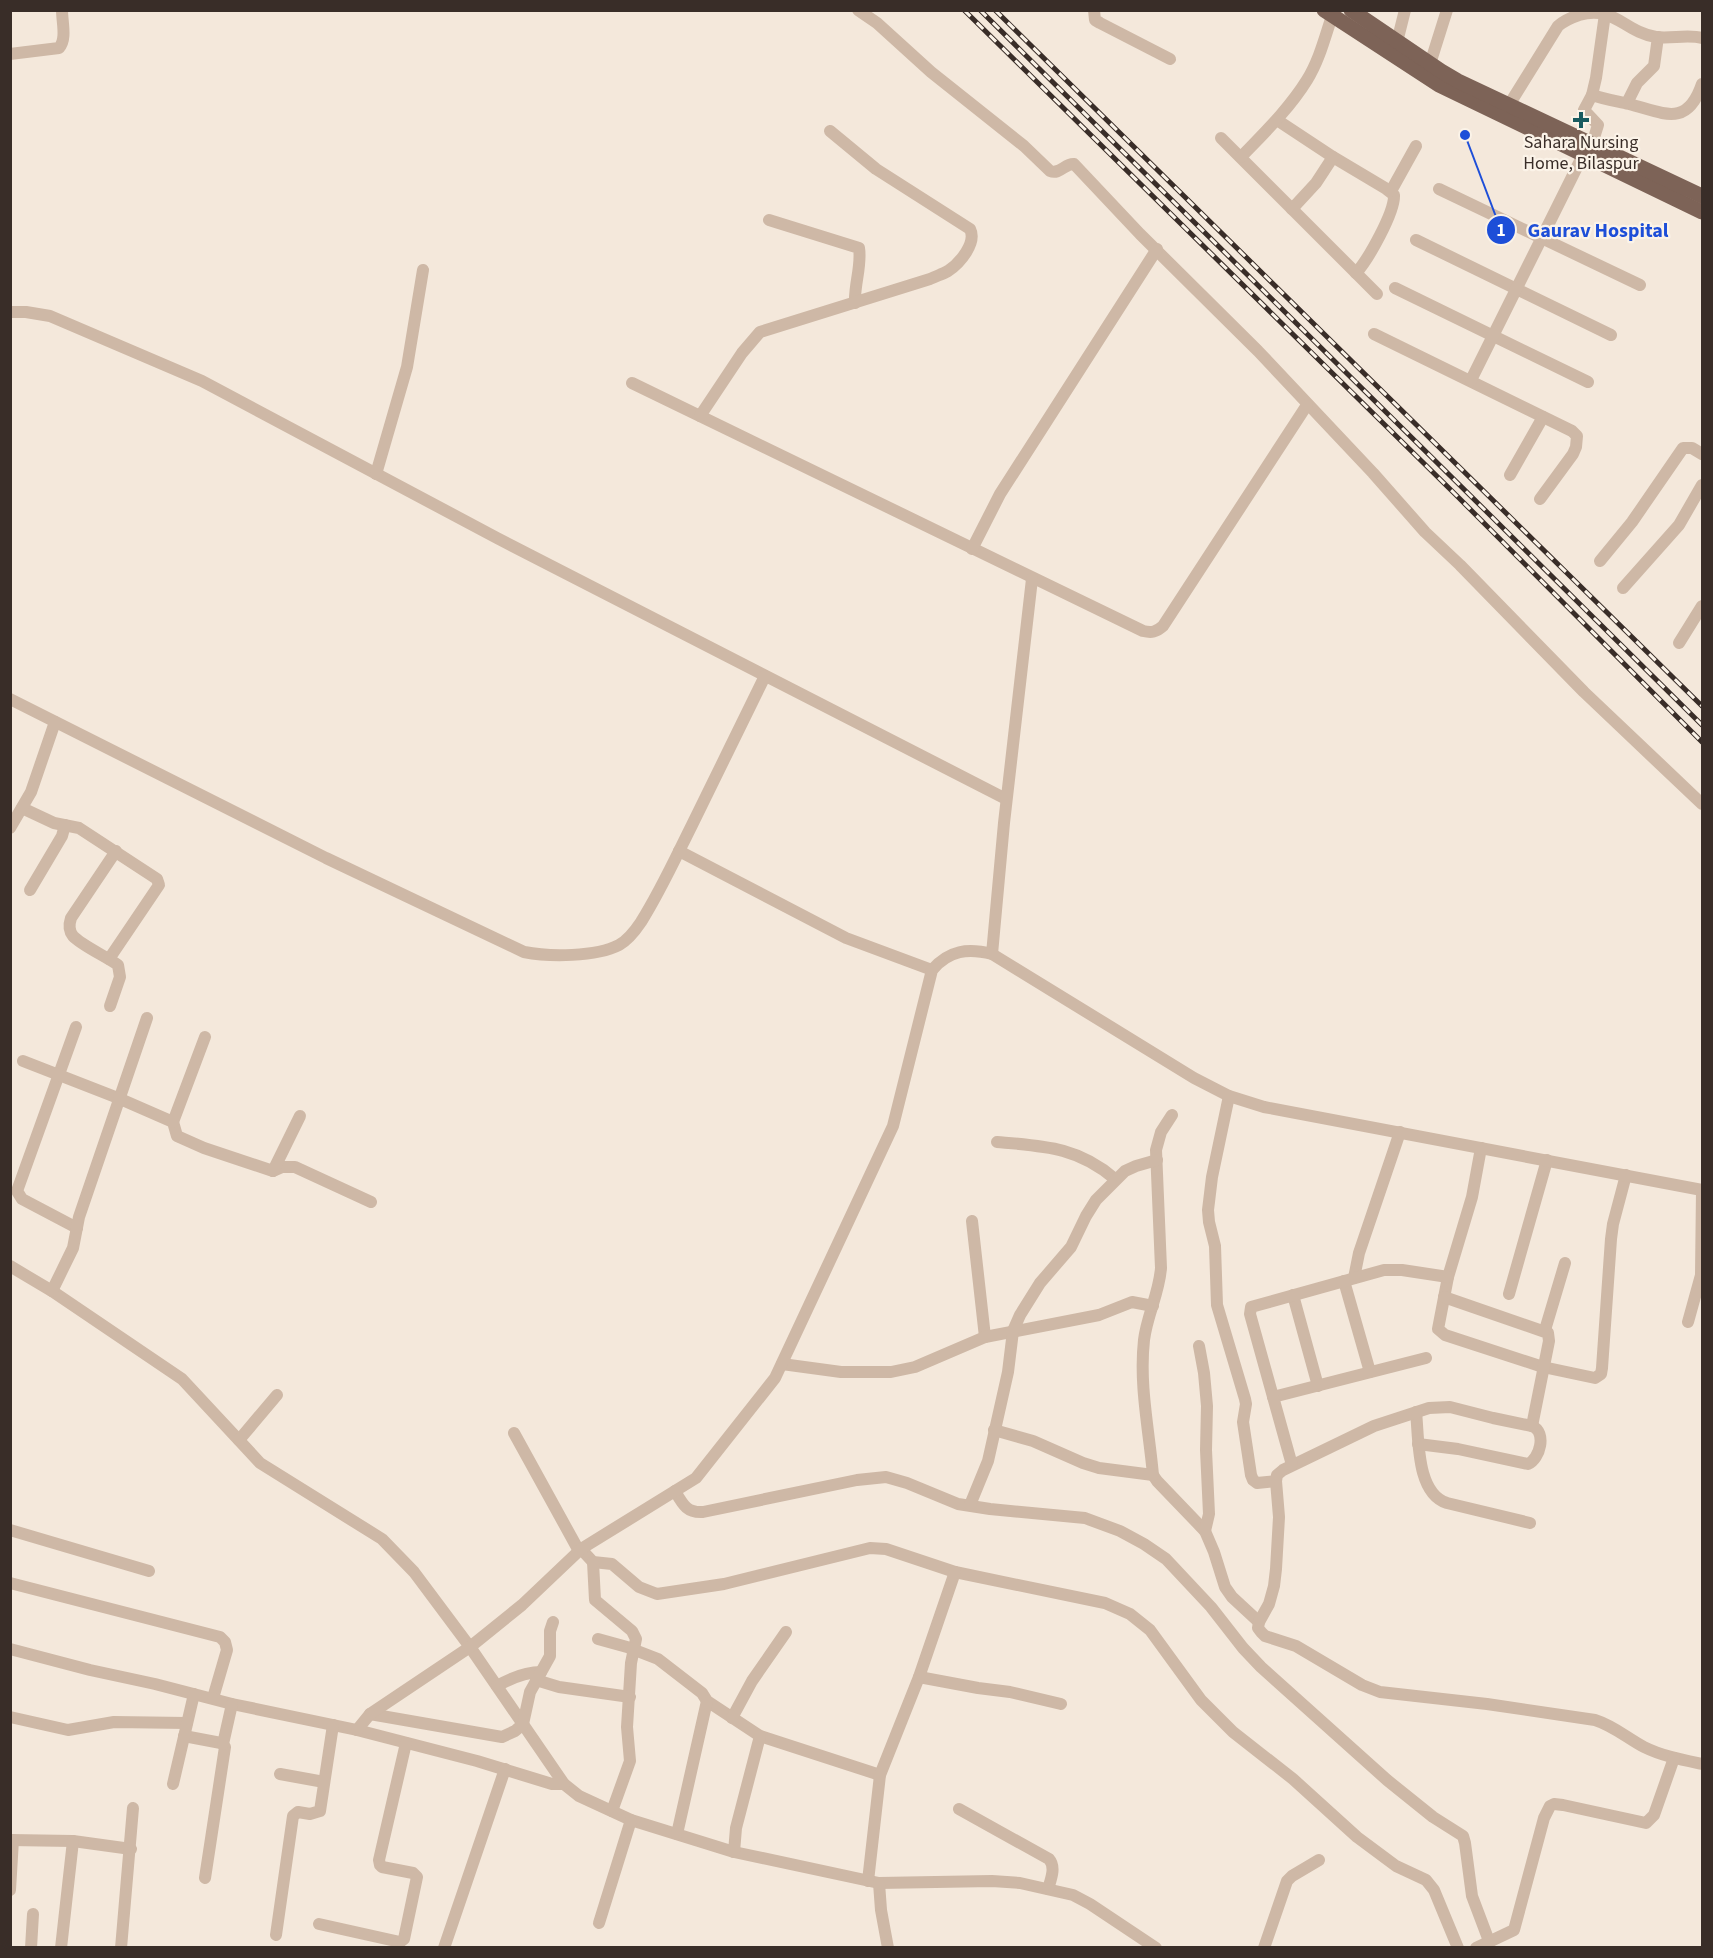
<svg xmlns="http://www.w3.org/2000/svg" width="1713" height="1958" font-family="'Source Sans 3',sans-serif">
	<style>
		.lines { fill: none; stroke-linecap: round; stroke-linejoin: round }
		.minor { stroke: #ceb8a6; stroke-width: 12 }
		.major { stroke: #7d6357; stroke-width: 15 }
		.rail-casing { stroke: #392d28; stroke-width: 5 }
		.rail { stroke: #fbf3e8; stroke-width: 3; stroke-dasharray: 9; stroke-linecap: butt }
		.poi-dot { fill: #195b5f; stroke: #fbf3e8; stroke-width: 2 }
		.labels { text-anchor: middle; stroke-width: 4.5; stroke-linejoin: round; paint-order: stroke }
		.poi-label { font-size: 18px; fill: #392d28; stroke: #fbf3e8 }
		.leader { fill: none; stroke: #1d4ed8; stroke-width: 2 }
		.callout-dot { fill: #1d4ed8; stroke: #fbf3e8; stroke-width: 2 }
		.mark-label { font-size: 18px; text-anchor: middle; font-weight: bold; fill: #fff }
		.callout-label { font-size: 20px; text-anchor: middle; font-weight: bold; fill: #1d4ed8; stroke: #fbf3e8; stroke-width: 4.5; stroke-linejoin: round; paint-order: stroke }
	</style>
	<rect width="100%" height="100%" fill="#f4e8db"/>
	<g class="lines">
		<!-- minor -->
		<g class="minor">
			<path d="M858 10 877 23 931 72 1024 146 1050 171C1060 175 1065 163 1074 164L1140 234 1258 351 1373 473 1425 532 1460 565 1584 692 1702 804"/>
			<polyline points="1094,10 1095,20 1100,23 1170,59"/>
			<polyline points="1397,42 1405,10"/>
			<path d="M10 54 59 48C67 39 62 22 62 10"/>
			<polyline points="1430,64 1447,10"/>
			<path d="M1592 95C1604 99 1616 101 1629 104 1664 113 1687 128 1702 84"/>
			<polyline points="1627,103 1637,83 1654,66 1658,37"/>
			<path d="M1509 105 1558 26C1565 20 1570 18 1579 15 1615 5 1624 32 1656 37 1671 39 1688 34 1702 38"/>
			<path d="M1277 120 1333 157 1385 188 1394 195C1395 212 1368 260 1356 273"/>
			<polyline points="1221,138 1377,294"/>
			<polyline points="1592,144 1598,125 1584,110 1592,95 1596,78 1605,14"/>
			<path d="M1241 157C1264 133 1289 109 1307 80 1319 61 1325 37 1332 16"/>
			<polyline points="1439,189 1640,285"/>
			<polyline points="1391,191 1416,146"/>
			<polyline points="1292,209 1316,183 1333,157"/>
			<path d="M769 220 859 248C862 265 854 285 855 303"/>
			<polyline points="1416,240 1611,335"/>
			<polyline points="1395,288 1588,382"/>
			<polyline points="10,312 26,312 50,316 202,381 497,538 1006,799"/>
			<polyline points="1374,334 1572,431 1577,436 1576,447 1573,454 1540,499"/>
			<polyline points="1471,380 1583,155"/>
			<path d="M632 383 1143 631C1152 633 1156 632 1163 626L1307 405"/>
			<path d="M700 416 742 353 760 332 930 279C936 276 943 274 948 271 960 263 977 243 970 229L876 169 830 131"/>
			<polyline points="376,474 407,367 423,270"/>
			<polyline points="1510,475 1543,417"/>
			<polyline points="972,549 1000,494 1157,249"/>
			<polyline points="1600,561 1632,522 1683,448 1692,448 1702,454"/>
			<polyline points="1623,588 1679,525 1702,485"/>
			<polyline points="1679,643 1702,606"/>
			<path d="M10 699 326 858 524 952C549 957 596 957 619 945 628 940 635 931 641 922 660 892 676 857 692 825 716 775 741 726 765 676"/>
			<polyline points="22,808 54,823 79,828 157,879 159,885 109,959"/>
			<polyline points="10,828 31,792 55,722"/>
			<polyline points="679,851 846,938 932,970"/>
			<polyline points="30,890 62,836 65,825"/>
			<polyline points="992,954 1004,823 1032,579"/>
			<path d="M110 1006 120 977 118 965C107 957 81 945 73 936 69 931 69 924 71 918L116 851"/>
			<polyline points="76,1027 17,1191 22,1199 77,1228"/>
			<polyline points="23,1061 118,1098 173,1122 177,1136 204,1148 273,1171 282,1167 295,1167 371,1202"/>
			<polyline points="1229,1096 1212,1177 1208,1210 1209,1222 1215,1246 1217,1305 1245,1399 1246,1404 1243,1422 1251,1475 1253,1480 1257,1483 1276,1481"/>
			<path d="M1172 1115 1161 1132 1156 1150 1161 1268C1159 1294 1147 1315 1144 1340 1139 1385 1149 1430 1153 1475L1157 1481 1205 1531 1214 1552 1225 1587 1232 1597 1259 1622"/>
			<polyline points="173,1122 205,1037"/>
			<path d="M997 1142C1044 1146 1078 1147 1115 1179"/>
			<polyline points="1481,1148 1472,1197 1448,1277 1438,1329 1445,1335 1543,1367 1595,1378 1601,1374 1602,1368 1611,1239 1613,1224 1626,1175"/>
			<polyline points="273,1171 300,1116"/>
			<polyline points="972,1221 985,1337"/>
			<polyline points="10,1266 52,1291 182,1379 260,1463 382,1539 414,1572 470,1647 564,1784 579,1796 631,1820 734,1852 879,1883 992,1881 1020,1883 1073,1895 1090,1904 1156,1948"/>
			<polyline points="1354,1278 1359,1253 1400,1132"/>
			<polyline points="1344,1281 1370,1372"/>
			<polyline points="52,1291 73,1248 79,1217 147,1018"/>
			<polyline points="1509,1294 1547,1160"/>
			<polyline points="1293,1295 1318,1386"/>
			<polyline points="1444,1297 1548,1333 1549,1341 1532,1426"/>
			<polyline points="1688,1322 1701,1275 1702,1190"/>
			<polyline points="1545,1330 1565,1263"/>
			<polyline points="1199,1346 1204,1373 1207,1406 1206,1450 1209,1514 1205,1531"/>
			<polyline points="782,1364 841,1372 891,1372 915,1367 985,1337 1099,1315 1132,1302 1153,1306"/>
			<polyline points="1273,1397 1426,1358"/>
			<path d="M1416 1412C1419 1439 1416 1493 1447 1503L1530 1523"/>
			<polyline points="994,1430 1033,1441 1083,1463 1099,1468 1153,1475"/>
			<polyline points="514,1433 579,1551"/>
			<polyline points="239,1440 277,1395"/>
			<path d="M1418 1444 1458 1449 1528 1464C1540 1459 1547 1432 1532 1426L1493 1418 1450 1407 1429 1408 1374 1426 1283 1470 1277 1475 1276 1481 1279 1517 1276 1569 1274 1586 1269 1604 1259 1622 1258 1628 1261 1632 1265 1636 1296 1646 1362 1685 1380 1692 1487 1704 1595 1720C1614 1726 1627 1738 1644 1747 1662 1756 1683 1760 1702 1764"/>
			<polyline points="1292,1465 1250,1314 1251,1307 1384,1270 1402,1270 1448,1277"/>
			<path d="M675 1491C683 1505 687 1513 703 1512L857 1480 886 1477 907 1483 958 1504 990 1509 1085 1518 1120 1531 1144 1544 1166 1559 1211 1607 1243 1648 1261 1667 1387 1780 1433 1817 1463 1836 1465 1843 1472 1896 1489 1941"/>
			<polyline points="970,1505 988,1461 1008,1372 1013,1331 1020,1315 1040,1283 1071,1247 1086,1216 1096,1200 1125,1171 1136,1166 1157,1160"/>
			<polyline points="10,1530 149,1571"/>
			<polyline points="581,1549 593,1562 612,1564 639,1587 657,1594 724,1584 870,1548 886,1549 955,1572 1105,1603 1130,1614 1150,1630 1201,1700 1233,1732 1293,1779 1357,1837 1396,1866 1426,1880 1434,1890 1458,1948"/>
			<polyline points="593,1562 595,1600 632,1631 636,1639 631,1663 627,1727 630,1761 612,1811"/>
			<polyline points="10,1583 220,1637 225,1642 227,1650 213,1698"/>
			<polyline points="598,1639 627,1647 658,1659 702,1693 707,1701 760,1736 880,1775"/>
			<polyline points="10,1649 90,1670 155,1684 232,1704 357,1730 477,1761 552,1784 564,1784"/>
			<polyline points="919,1677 978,1688 1010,1692 1061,1704"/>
			<polyline points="536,1680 559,1687 630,1697"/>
			<path d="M497 1686C511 1678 525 1672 541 1672"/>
			<polyline points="370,1714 502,1737 515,1731 523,1724 530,1692 550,1656 550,1631 553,1622"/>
			<polyline points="10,1717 68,1730 114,1722 187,1723"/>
			<polyline points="732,1718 752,1681 786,1632"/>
			<path d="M357 1730 370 1714 470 1647 522 1605 581 1549 696 1478 775 1378 893 1126 932 970C949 950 968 948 992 954L1194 1078 1229 1096 1264 1107 1702 1190"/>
			<polyline points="184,1736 221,1743 225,1747 205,1878"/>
			<polyline points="223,1744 232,1704"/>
			<polyline points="280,1774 324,1782"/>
			<polyline points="173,1784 194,1694"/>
			<path d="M959 1809 1049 1859C1056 1867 1051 1879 1048 1889"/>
			<polyline points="677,1834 707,1701"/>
			<polyline points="10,1840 73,1841 131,1849"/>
			<polyline points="734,1852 736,1828 760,1736"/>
			<polyline points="868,1881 880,1775 919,1677 955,1572"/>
			<polyline points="879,1883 881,1910 888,1948"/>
			<polyline points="10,1890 13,1840"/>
			<polyline points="599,1923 631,1820"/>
			<polyline points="319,1924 400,1942 404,1939 417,1877 413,1873 382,1867 380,1865 379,1860 406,1743"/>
			<polyline points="276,1935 293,1816 298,1812 310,1814 320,1811 333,1725"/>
			<polyline points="31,1948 33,1914"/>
			<polyline points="61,1948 73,1841"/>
			<polyline points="121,1948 133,1808"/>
			<polyline points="444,1948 505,1769"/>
			<polyline points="1264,1948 1287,1881 1292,1876 1319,1860"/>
			<polyline points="1476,1948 1514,1930 1544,1818 1550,1806 1554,1804 1563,1805 1646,1823 1654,1815 1674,1758"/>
		</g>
		<!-- major -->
		<g class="major">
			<polyline points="1324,10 1439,85 1702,212"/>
			<polyline points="1351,10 1441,71 1458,81 1702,196"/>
		</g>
		<defs>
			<g id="rail">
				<polyline points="964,10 1456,495 1702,742"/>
				<polyline points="980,10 1702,725"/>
				<polyline points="995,10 1702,706"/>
			</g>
		</defs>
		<!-- rail casing -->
		<use href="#rail" class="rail-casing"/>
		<!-- rail -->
		<use href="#rail" class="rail"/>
	</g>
	<!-- markers -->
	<path class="poi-dot" d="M1578 111h6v6h6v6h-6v6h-6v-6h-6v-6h6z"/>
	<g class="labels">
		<!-- poi labels -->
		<g class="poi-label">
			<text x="1581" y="148">Sahara Nursing<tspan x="1581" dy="21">Home, Bilaspur</tspan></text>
		</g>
	</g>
	<!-- callouts -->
	<path class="leader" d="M1465 135L1501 230"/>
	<g class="callout-dot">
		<circle cx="1465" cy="135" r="6"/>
		<circle cx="1501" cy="230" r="15"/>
	</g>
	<g class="mark-label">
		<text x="1501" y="236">1</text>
	</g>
	<g class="callout-label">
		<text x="1598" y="237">Gaurav Hospital</text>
	</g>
	<!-- border -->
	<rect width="1713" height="1958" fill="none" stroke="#392d28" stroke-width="24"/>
</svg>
